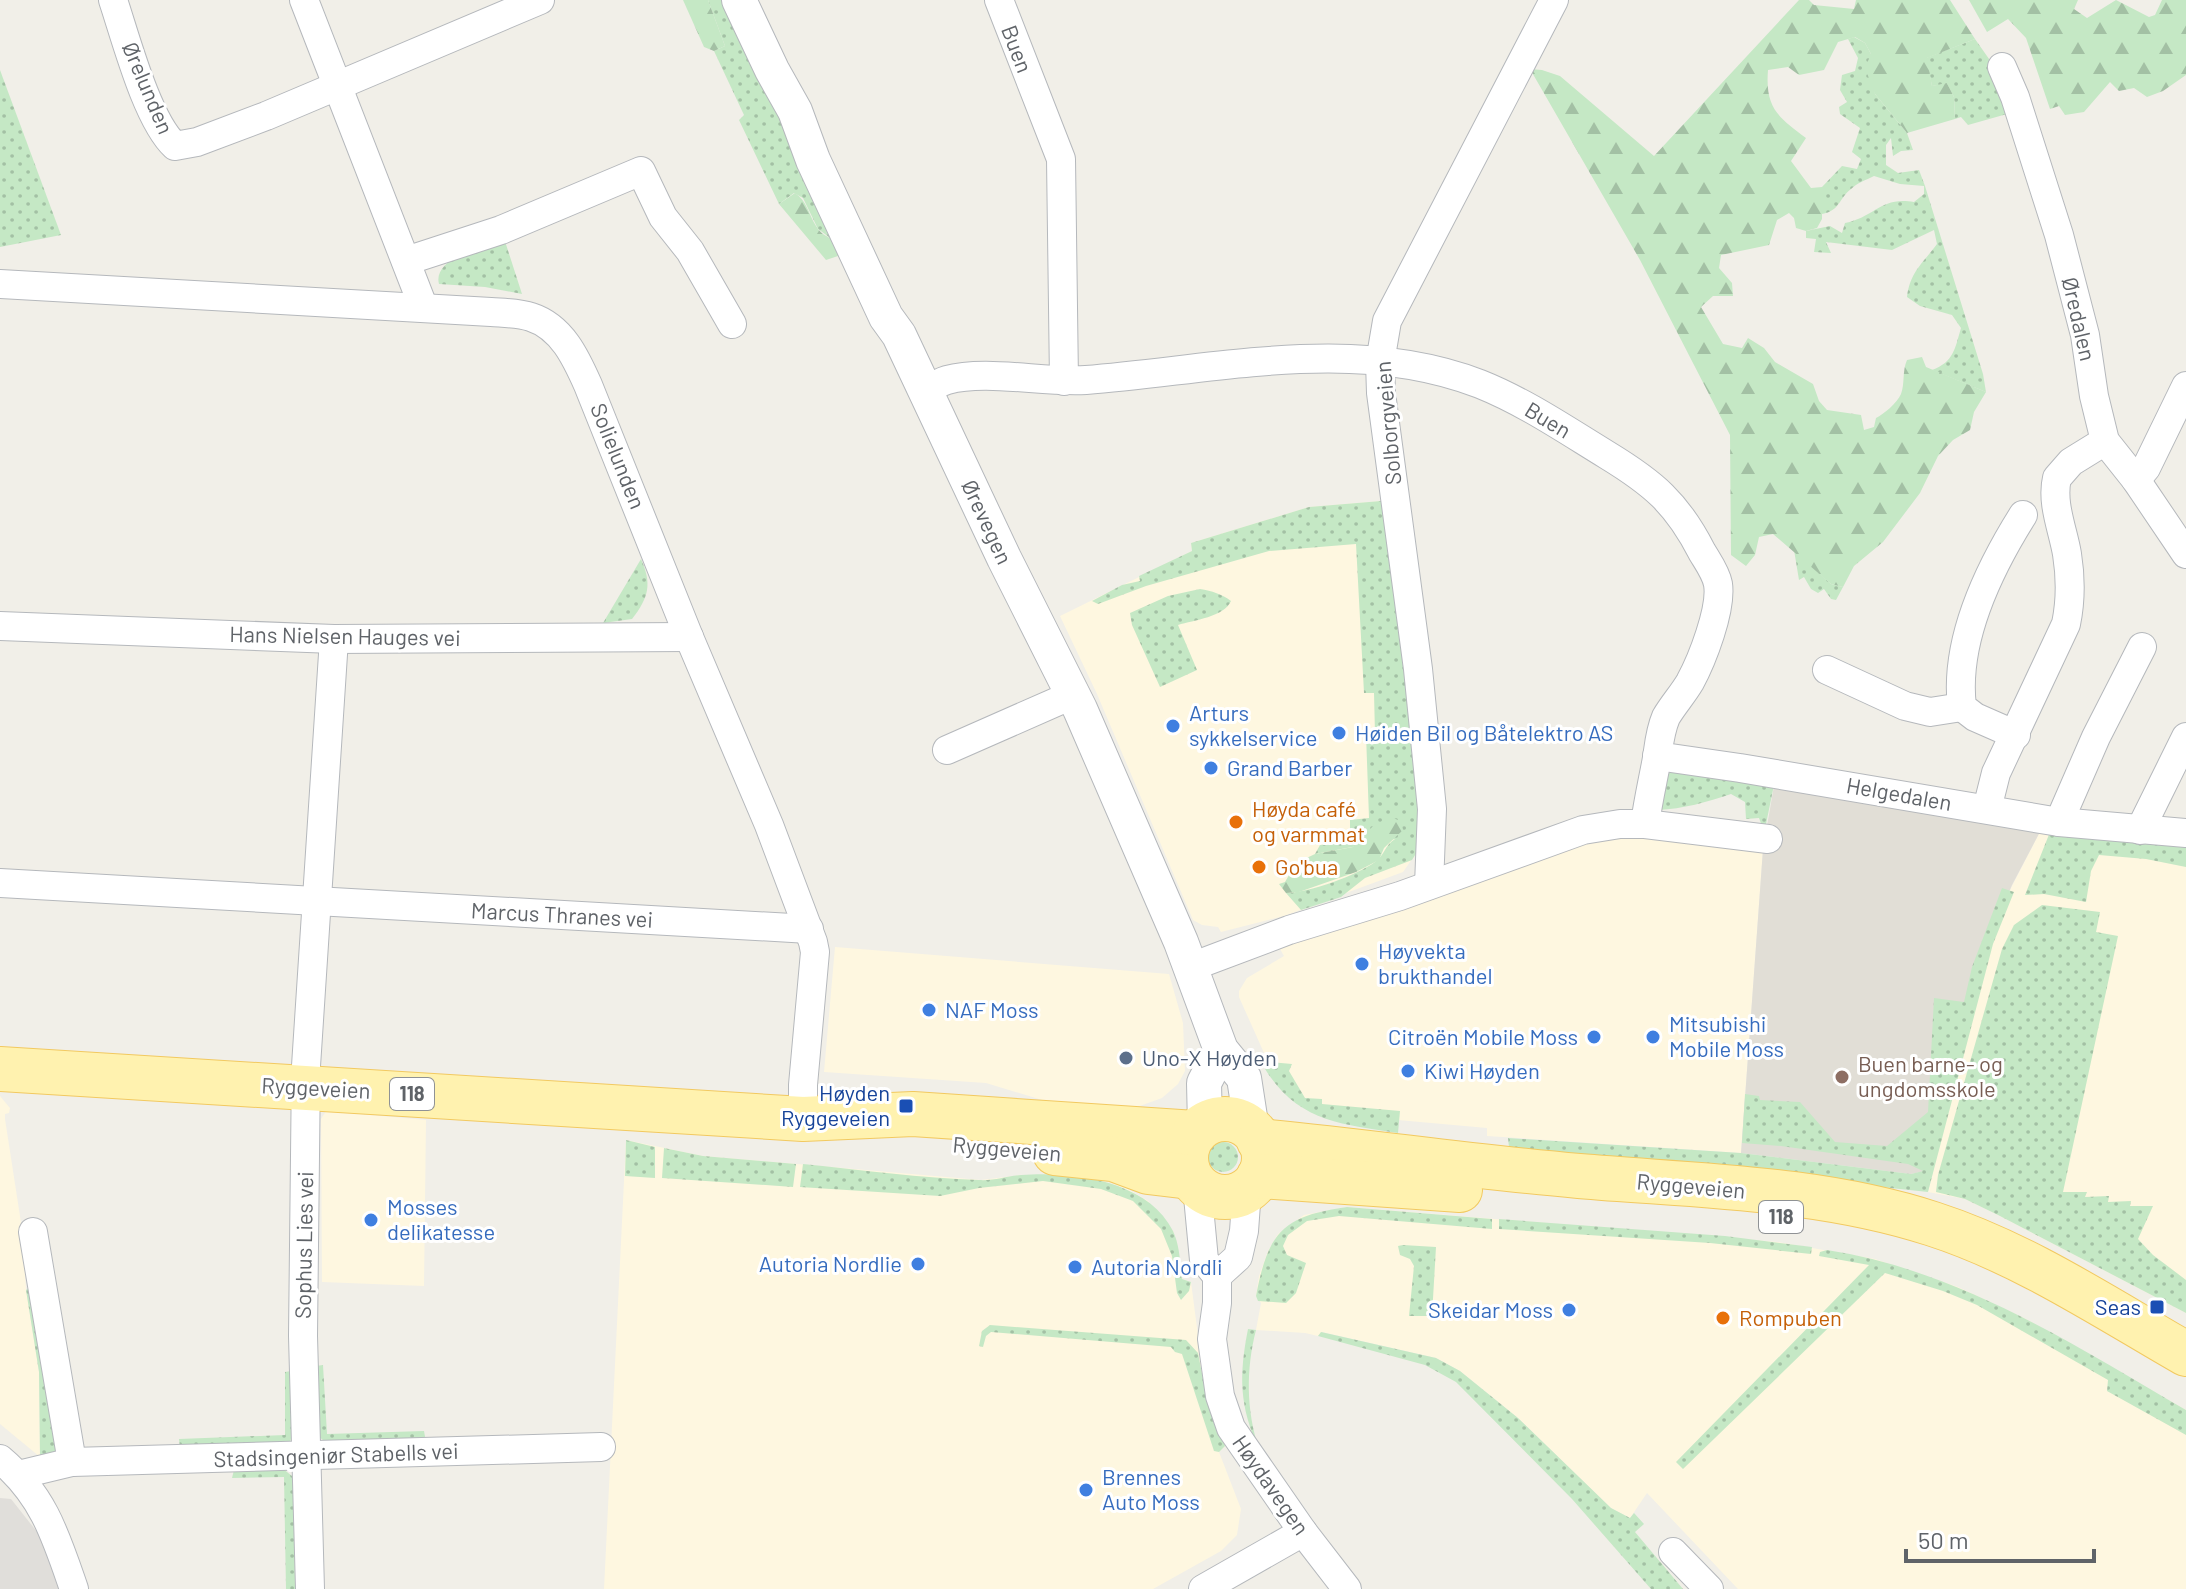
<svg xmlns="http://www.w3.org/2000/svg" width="2186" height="1589" font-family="Barlow,sans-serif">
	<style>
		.commercial { fill: #fef7e0 }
		.industrial { fill: #e0deda }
		.education { fill: #e1ded6 }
		.grass { fill: url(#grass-dots) }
		.forest { fill: url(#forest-firs) }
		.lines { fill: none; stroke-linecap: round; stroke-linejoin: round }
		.minor-casing { stroke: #b5b8bc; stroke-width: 30 }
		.tertiary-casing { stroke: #b5b8bc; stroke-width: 36 }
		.primary-casing { stroke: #f2c960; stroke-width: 46 }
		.minor { stroke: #fff; stroke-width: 28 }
		.tertiary { stroke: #fff; stroke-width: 34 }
		.primary { stroke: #fff2af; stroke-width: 44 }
		.shop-dot { fill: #3f7fe0; stroke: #fff; stroke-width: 3 }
		.food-dot { fill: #e8710a; stroke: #fff; stroke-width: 3 }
		.service-dot { fill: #5c6f8a; stroke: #fff; stroke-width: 3 }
		.education-dot { fill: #8d6e63; stroke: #fff; stroke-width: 3 }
		.transit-dot { fill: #1a4fb4; stroke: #fff; stroke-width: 3 }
		.labels { text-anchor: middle; stroke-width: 6; stroke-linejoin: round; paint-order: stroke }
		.shield { fill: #fff; stroke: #8f9295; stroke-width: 2 }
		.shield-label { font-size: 20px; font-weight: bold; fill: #5f6368 }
		.street-label { font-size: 22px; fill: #5f6368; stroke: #fff }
		.shop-label { font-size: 22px; fill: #366cbe; stroke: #fff; text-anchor: start }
		.food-label { font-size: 22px; fill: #c56008; stroke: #fff; text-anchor: start }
		.service-label { font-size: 22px; fill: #4e5e75; stroke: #fff; text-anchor: start }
		.education-label { font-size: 22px; fill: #785e54; stroke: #fff; text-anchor: start }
		.transit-label { font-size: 22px; fill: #164399; stroke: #fff; text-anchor: end }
	</style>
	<defs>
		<pattern id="grass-dots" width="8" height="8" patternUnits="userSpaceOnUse" patternTransform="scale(2)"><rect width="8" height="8" fill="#c5e8c5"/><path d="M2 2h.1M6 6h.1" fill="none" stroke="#a3c0a4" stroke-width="1.8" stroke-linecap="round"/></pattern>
		<pattern id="forest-firs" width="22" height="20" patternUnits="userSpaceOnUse" patternTransform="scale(2)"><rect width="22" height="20" fill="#c5e8c5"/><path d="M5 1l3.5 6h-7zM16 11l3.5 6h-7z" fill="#a3c0a4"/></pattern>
	</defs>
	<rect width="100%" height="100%" fill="#f1efe8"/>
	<!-- commercial -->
	<g class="commercial">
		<polygon points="1381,501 1417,852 1403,872 1284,916 1221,932 1218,927 1202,925 1193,920 1097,694 1060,616 1192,551 1191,543 1309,507"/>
		<polygon points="2043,826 2186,843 2186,1313 1998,1215 1965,1199 1928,1192 1991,934 2012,886"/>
		<polygon points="1617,836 1763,849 1741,1153 1487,1136 1487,1128 1331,1114 1277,1082 1239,997 1239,991 1247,978 1284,956 1280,949 1561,845"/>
		<polygon points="835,947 1169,974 1183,1023 1185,1071 1178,1084 1162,1098 1137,1107 1094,1107 1052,1103 986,1083 824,1072"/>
		<polygon points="0,1096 10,1108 9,1113 5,1114 5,1119 22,1229 26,1289 39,1372 40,1457 0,1424"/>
		<polygon points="326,1111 426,1120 424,1286 322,1282 321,1119"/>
		<polygon points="626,1140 703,1156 981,1180 1021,1175 1069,1177 1106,1182 1126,1188 1148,1201 1173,1231 1179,1254 1182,1279 1191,1282 1205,1389 1225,1446 1219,1452 1241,1509 1237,1535 1221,1551 1153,1589 604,1589"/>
		<polygon points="1347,1207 1778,1242 1875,1259 1958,1287 2026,1319 2186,1410 2186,1589 1738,1589 1647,1493 1630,1518 1611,1508 1518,1418 1460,1371 1436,1358 1322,1332 1318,1336 1305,1333 1256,1330 1261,1303 1256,1296 1259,1276 1268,1251 1278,1234 1304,1215"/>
	</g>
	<!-- industrial -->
	<polygon class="industrial" points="0,1498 11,1499 45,1542 64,1589 0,1589"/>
	<!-- education -->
	<polygon class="education" points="1775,780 2043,826 2012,885 1991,934 1925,1171 1911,1174 1741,1153 1763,849"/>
	<!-- grass -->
	<g class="grass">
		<polygon points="708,0 722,0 768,97 783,109 836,242 818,229 803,198 794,193 779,204 739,120 744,115 714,51 725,46"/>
		<path d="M1854 37 1865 43 1871 54 1875 94 1907 133 1913 150 1901 151 1893 156 1891 138 1886 145V165L1898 173 1919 170 1925 186 1983 374 1986 392 1932 370C1954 362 1955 348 1961 328L1952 315 1920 306 1907 297C1910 272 1923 263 1937 244L1934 230 1892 250 1826 242 1831 253 1814 252 1816 239 1806 238V231L1830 226 1842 233 1845 223C1875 217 1881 196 1914 202L1924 194V186L1900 184 1874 176C1866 180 1857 183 1851 189 1839 198 1840 211 1822 214V187L1842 166 1857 169 1861 159 1852 152 1860 128 1840 114 1839 107 1847 102 1840 90 1842 75 1855 71 1858 58 1848 39Z"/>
		<polygon points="1975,39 1994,66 2014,112 1968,125 1961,117 1955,119 1954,97 1947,84 1932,86 1926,58"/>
		<polygon points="0,70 61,235 0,247"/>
		<path d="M503 235 522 294 485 287 439 284C432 259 484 244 503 235Z"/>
		<path d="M1381 501 1421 794 1417 852 1412 860 1365 878 1341 897 1301 910 1286 893C1311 892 1355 876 1375 862 1384 856 1385 845 1395 839L1315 854 1320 845 1350 843V820L1369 818 1366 734H1375L1374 693H1364L1356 544 1269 551 1146 586 1098 604 1092 601 1122 585 1140 581 1139 576 1192 551 1191 543 1309 507Z"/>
		<polygon points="1794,550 1831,584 1843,587 1836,600 1831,599 1824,589 1818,593 1811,589 1804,577 1799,580"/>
		<path d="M641 559C652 584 649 597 632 619L603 623Z"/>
		<path d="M1200 589C1212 591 1222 594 1231 601 1224 617 1194 620 1178 625L1197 670 1160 687 1132 625 1130 613 1168 596Z"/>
		<path d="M1673 771 1775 780 1765 829 1762 826 1759 818 1746 819 1745 802 1731 794C1707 802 1683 809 1658 810L1665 776Z"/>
		<polygon points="2052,827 2186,843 2186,867 2146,859 2099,855 2091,871 2086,902 2044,894 2025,895"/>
		<polygon points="2002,888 2014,892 1993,944 1928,1192 1509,1147 1508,1138 1741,1153 1911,1174 1923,1171 1908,1164 1781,1146 1742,1143 1745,1094 1759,1096 1760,1100 1800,1102 1835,1142 1887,1146 1928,1112 1934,998 1964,1002 1972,967"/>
		<polygon points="2042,905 2100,912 2096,932 2118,936 2063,1192 2087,1192 2085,1197 2109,1196 2108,1202 2131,1201 2130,1206 2153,1206 2138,1239 2153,1255 2186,1280 2186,1313 1998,1215 1965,1199 1936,1192 1938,1175 2002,949 2014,925"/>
		<path d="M1269 1062 1292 1064 1289 1071 1305 1098 1322 1099V1104L1400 1111 1398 1133C1341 1124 1298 1122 1265 1069Z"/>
		<polygon points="626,1140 655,1147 655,1178 625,1176"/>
		<circle cx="1223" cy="1157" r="15"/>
		<polygon points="664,1148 703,1156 796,1164 793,1187 662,1178"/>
		<path d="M803 1164C862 1170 921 1178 979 1180 994 1181 1007 1176 1021 1175 1072 1171 1148 1180 1173 1231 1180 1246 1180 1263 1182 1279L1191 1282 1189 1291 1181 1300 1177 1293 1172 1256 1161 1229 1133 1201 1101 1189 1043 1181 979 1188 940 1196 800 1187Z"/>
		<path d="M1347 1207 1492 1219V1229L1339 1216 1307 1221 1288 1235 1283 1246 1287 1255 1306 1263 1296 1293 1286 1303 1258 1301 1256 1296C1268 1233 1282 1216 1347 1207Z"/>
		<polygon points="1499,1219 1725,1236 1812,1247 1811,1254 1710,1243 1499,1229"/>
		<polygon points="1403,1245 1436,1247 1432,1316 1409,1316 1414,1266 1410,1259 1400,1255 1398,1246"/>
		<path d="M1827 1250C1958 1270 2073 1344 2186 1410V1435L2107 1391 2108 1380 1977 1305 1943 1291 1885 1273 1683 1469 1676 1462 1869 1265 1819 1256 1820 1252Z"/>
		<polygon points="30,1287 61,1453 40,1457 39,1372 26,1290"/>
		<polygon points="990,1325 1186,1340 1198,1353 1205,1389 1225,1446 1219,1452 1214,1451 1182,1354 1175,1352 1171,1347 991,1332 986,1336 983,1347 979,1346 982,1331"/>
		<path d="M1248 1329 1256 1330C1246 1369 1246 1410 1259 1449 1239 1406 1239 1375 1248 1329Z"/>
		<polygon points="1321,1332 1436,1358 1460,1371 1518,1418 1611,1508 1630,1518 1634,1513 1644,1524 1635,1532 1683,1589 1651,1589 1572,1499 1456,1382 1425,1365 1318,1336"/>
		<polygon points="323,1365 327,1434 424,1431 426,1442 327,1443 319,1437 316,1366"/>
		<polygon points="291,1371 293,1434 289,1444 180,1449 179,1439 285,1435 285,1372"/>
		<polygon points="282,1468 292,1476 294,1482 295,1589 286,1589 284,1477 232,1478 234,1470"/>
	</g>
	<!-- forest -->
	<g class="forest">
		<polygon points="683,0 708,0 725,46 714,51 704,47"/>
		<path d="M1799 0H1809L1814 5 1854 9 1856 0H1950L1975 39 1927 58 1932 86 1947 83 1954 97 1955 119 1907 133 1875 94 1865 68 1871 54 1865 43 1855 37 1838 42 1824 70 1799 75 1788 67 1768 70C1765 108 1778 117 1806 138L1791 161 1811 188 1822 187V219L1817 228 1806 231 1796 228 1794 218 1789 213 1777 220 1769 245 1721 255 1719 268 1732 283 1733 296H1713L1701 307 1723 344 1742 348 1748 338 1764 348 1775 362 1813 384 1819 401 1827 410 1861 415 1864 430 1874 427 1876 418C1884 414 1897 403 1901 394 1905 384 1902 371 1907 360L1922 357 1926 367 1986 392 1974 412 1970 430 1953 440 1938 456 1920 493 1883 542 1854 566 1843 587 1831 584 1773 534 1759 537 1755 555 1746 566 1731 555 1730 435 1640 260 1530 69 1542 70 1560 76 1654 156Z"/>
		<polygon points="1969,0 2078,0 2074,9 2087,18 2116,0 2149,17 2155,15 2162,0 2186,0 2186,75 2163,91 2147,97 2134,88 2119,91 2110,82 2084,112 2065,115 2059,106 2050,109 2026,38 2008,19 1987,32"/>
		<path d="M795 193C807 201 808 213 816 226 825 241 833 232 841 255L826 260 779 204Z"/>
		<polygon points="1390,817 1401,821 1403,830 1384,848 1379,860 1356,872 1299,892 1286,893 1279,884 1285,882 1296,863 1315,854 1353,847 1373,826"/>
	</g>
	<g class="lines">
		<defs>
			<g id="minor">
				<path d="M113 0C126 39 147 120 175 146L197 142 266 116 540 0"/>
				<polyline points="304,0 423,306"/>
				<polyline points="999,0 1061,159 1064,381"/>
				<polyline points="2002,67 2015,97 2059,235 2085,335 2094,396 2105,441 2136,480 2186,554"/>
				<polyline points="406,261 501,230 641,171 663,217 690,251 732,324"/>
				<path d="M0 284 491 312C504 313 519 313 531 317 562 327 576 358 588 385L689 637 769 825 813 942 815 952 803 1085V1119"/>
				<path d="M926 391C932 387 940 382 947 380 986 369 1044 383 1086 380 1216 370 1353 335 1480 384 1525 402 1566 430 1607 455 1653 483 1677 503 1702 552 1708 562 1716 573 1718 584 1722 609 1702 660 1690 682 1683 694 1673 705 1666 717 1660 731 1659 744 1657 758 1653 780 1648 801 1645 824"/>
				<polyline points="2136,480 2146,468 2186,386"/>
				<polyline points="0,626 334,639 689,637"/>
				<polyline points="1827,670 1905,706 1930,712 1962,707"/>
				<path d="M2016 735 1975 717 1962 707C1954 642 1989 569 2023 515"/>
				<polyline points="947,750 1072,695"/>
				<polyline points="1657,756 1740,768 2059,822 2186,833"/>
				<path d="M1987 809 1996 773 2066 624C2071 600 2071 579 2067 554 2063 530 2051 503 2057 478L2071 462 2105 441"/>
				<polyline points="2059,822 2096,737 2142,647"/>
				<polyline points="2140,830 2186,737"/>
				<polyline points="0,883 809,929"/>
				<polyline points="1429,885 1432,809 1418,669 1381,393 1380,362 1387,321 1554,0"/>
				<polyline points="1191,967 1289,930 1400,896 1583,830 1620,824 1645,824 1768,839"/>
				<polyline points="1197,1186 1204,1260 1217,1276 1217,1303 1212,1339 1220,1396 1231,1428 1303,1532 1347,1589"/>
				<polyline points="33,1232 72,1462"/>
				<polyline points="1217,1276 1238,1257 1244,1231 1247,1190"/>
				<path d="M0 1459C44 1496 56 1537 74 1589"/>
				<polyline points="18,1475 72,1462 601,1447"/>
				<polyline points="1673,1552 1709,1589"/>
				<polyline points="310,1589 303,1336 306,1066 334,639"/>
				<polyline points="1203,1589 1303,1532"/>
			</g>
			<g id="tertiary">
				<polyline points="739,0 772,70 795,111 813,160 886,317 899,335 1004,558 1080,709 1181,942 1221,1050 1244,1078 1252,1130"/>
				<polyline points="1205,1125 1204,1083 1221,1050"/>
			</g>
			<g id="primary">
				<polyline points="0,1069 803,1119 913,1114 1195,1133"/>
				<circle cx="1225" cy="1158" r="39"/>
				<path d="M1259 1141C1366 1151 1472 1167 1579 1176 1696 1186 1820 1187 1933 1224 2023 1253 2104 1307 2186 1354"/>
				<polyline points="1055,1153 1113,1159 1148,1172 1190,1177"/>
				<polyline points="1259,1176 1460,1190"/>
			</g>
		</defs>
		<!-- minor casing -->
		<use href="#minor" class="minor-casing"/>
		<!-- tertiary casing -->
		<use href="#tertiary" class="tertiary-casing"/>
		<!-- primary casing -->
		<use href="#primary" class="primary-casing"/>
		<!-- minor -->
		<use href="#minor" class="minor"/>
		<!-- tertiary -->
		<use href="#tertiary" class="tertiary"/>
		<!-- primary -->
		<use href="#primary" class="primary"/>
	</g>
	<!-- markers -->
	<g class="shop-dot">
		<circle cx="1173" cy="726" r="8"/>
		<circle cx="1339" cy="733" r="8"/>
		<circle cx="1211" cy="768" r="8"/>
		<circle cx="1362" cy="964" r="8"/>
		<circle cx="929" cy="1010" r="8"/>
		<circle cx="1594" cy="1037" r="8"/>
		<circle cx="1653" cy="1037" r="8"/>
		<circle cx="1408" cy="1071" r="8"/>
		<circle cx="371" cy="1220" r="8"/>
		<circle cx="918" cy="1264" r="8"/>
		<circle cx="1075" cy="1267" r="8"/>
		<circle cx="1569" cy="1310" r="8"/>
		<circle cx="1086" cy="1490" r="8"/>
	</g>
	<g class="food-dot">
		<circle cx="1236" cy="822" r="8"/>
		<circle cx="1259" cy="867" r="8"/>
		<circle cx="1723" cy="1318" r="8"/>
	</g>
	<circle class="service-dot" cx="1126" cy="1058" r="8"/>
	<circle class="education-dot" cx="1842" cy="1077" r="8"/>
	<g class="transit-dot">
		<rect x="898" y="1098" width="16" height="16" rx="4"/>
		<rect x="2149" y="1299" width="16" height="16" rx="4"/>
	</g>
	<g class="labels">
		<!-- shield labels -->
		<g class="shield">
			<rect x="390" y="1078" width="44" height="32" rx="6"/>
			<rect x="1759" y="1201" width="44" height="32" rx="6"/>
		</g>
		<g class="shield-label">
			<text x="412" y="1101">118</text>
			<text x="1781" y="1224">118</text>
		</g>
		<!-- street labels -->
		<g class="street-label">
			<text transform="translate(1017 49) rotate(69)" y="8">Buen</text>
			<text transform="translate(148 88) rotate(67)" y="8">Ørelunden</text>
			<text transform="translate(2079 319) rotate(77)" y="8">Øredalen</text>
			<text transform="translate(1548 420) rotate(31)" y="8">Buen</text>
			<text transform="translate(1388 423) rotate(-95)" y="8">Solborgveien</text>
			<text transform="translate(618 456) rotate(68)" y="8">Solielunden</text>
			<text transform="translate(987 522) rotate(65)" y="8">Ørevegen</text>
			<text transform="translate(345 636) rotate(1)" y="8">Hans Nielsen Hauges vei</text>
			<text transform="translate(1899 794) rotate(10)" y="8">Helgedalen</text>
			<text transform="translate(562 915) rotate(3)" y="8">Marcus Thranes vei</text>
			<text transform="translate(316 1088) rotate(3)" y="8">Ryggeveien</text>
			<text transform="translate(1007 1149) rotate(5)" y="8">Ryggeveien</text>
			<text transform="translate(1691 1186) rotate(5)" y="8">Ryggeveien</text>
			<text transform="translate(304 1245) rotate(-89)" y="8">Sophus Lies vei</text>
			<text transform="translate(336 1455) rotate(-2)" y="8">Stadsingeniør Stabells vei</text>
			<text transform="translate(1271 1485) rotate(55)" y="8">Høydavegen</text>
		</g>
		<!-- shop labels -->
		<g class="shop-label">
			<text x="1189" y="721">Arturs<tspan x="1189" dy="25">sykkelservice</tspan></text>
			<text x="1355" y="741">Høiden Bil og Båtelektro AS</text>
			<text x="1227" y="776">Grand Barber</text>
			<text x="1378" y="959">Høyvekta<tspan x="1378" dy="25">brukthandel</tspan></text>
			<text x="945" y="1018">NAF Moss</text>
			<text x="1669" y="1032">Mitsubishi<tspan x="1669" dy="25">Mobile Moss</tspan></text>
			<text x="1578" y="1045" text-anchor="end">Citroën Mobile Moss</text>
			<text x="1424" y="1079">Kiwi Høyden</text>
			<text x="387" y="1215">Mosses<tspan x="387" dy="25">delikatesse</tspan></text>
			<text x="902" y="1272" text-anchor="end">Autoria Nordlie</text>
			<text x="1091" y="1275">Autoria Nordli</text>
			<text x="1553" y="1318" text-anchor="end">Skeidar Moss</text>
			<text x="1102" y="1485">Brennes<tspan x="1102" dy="25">Auto Moss</tspan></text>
		</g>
		<!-- food labels -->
		<g class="food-label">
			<text x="1252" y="817">Høyda café<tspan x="1252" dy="25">og varmmat</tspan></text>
			<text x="1275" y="875">Go'bua</text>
			<text x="1739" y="1326">Rompuben</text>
		</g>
		<!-- service labels -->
		<g class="service-label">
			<text x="1142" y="1066">Uno-X Høyden</text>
		</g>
		<!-- education labels -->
		<g class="education-label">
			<text x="1858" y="1072">Buen barne- og<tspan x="1858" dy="25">ungdomsskole</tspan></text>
		</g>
		<!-- transit labels -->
		<g class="transit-label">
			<text x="890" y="1101">Høyden<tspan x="890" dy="25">Ryggeveien</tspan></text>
			<text x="2141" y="1315">Seas</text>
		</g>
	</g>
	<!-- scale -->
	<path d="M1906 1549v12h188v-12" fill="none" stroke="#5f6368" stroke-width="4"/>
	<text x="1918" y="1549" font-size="24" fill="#5f6368" stroke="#ffffff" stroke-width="6" paint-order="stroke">50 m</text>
</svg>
